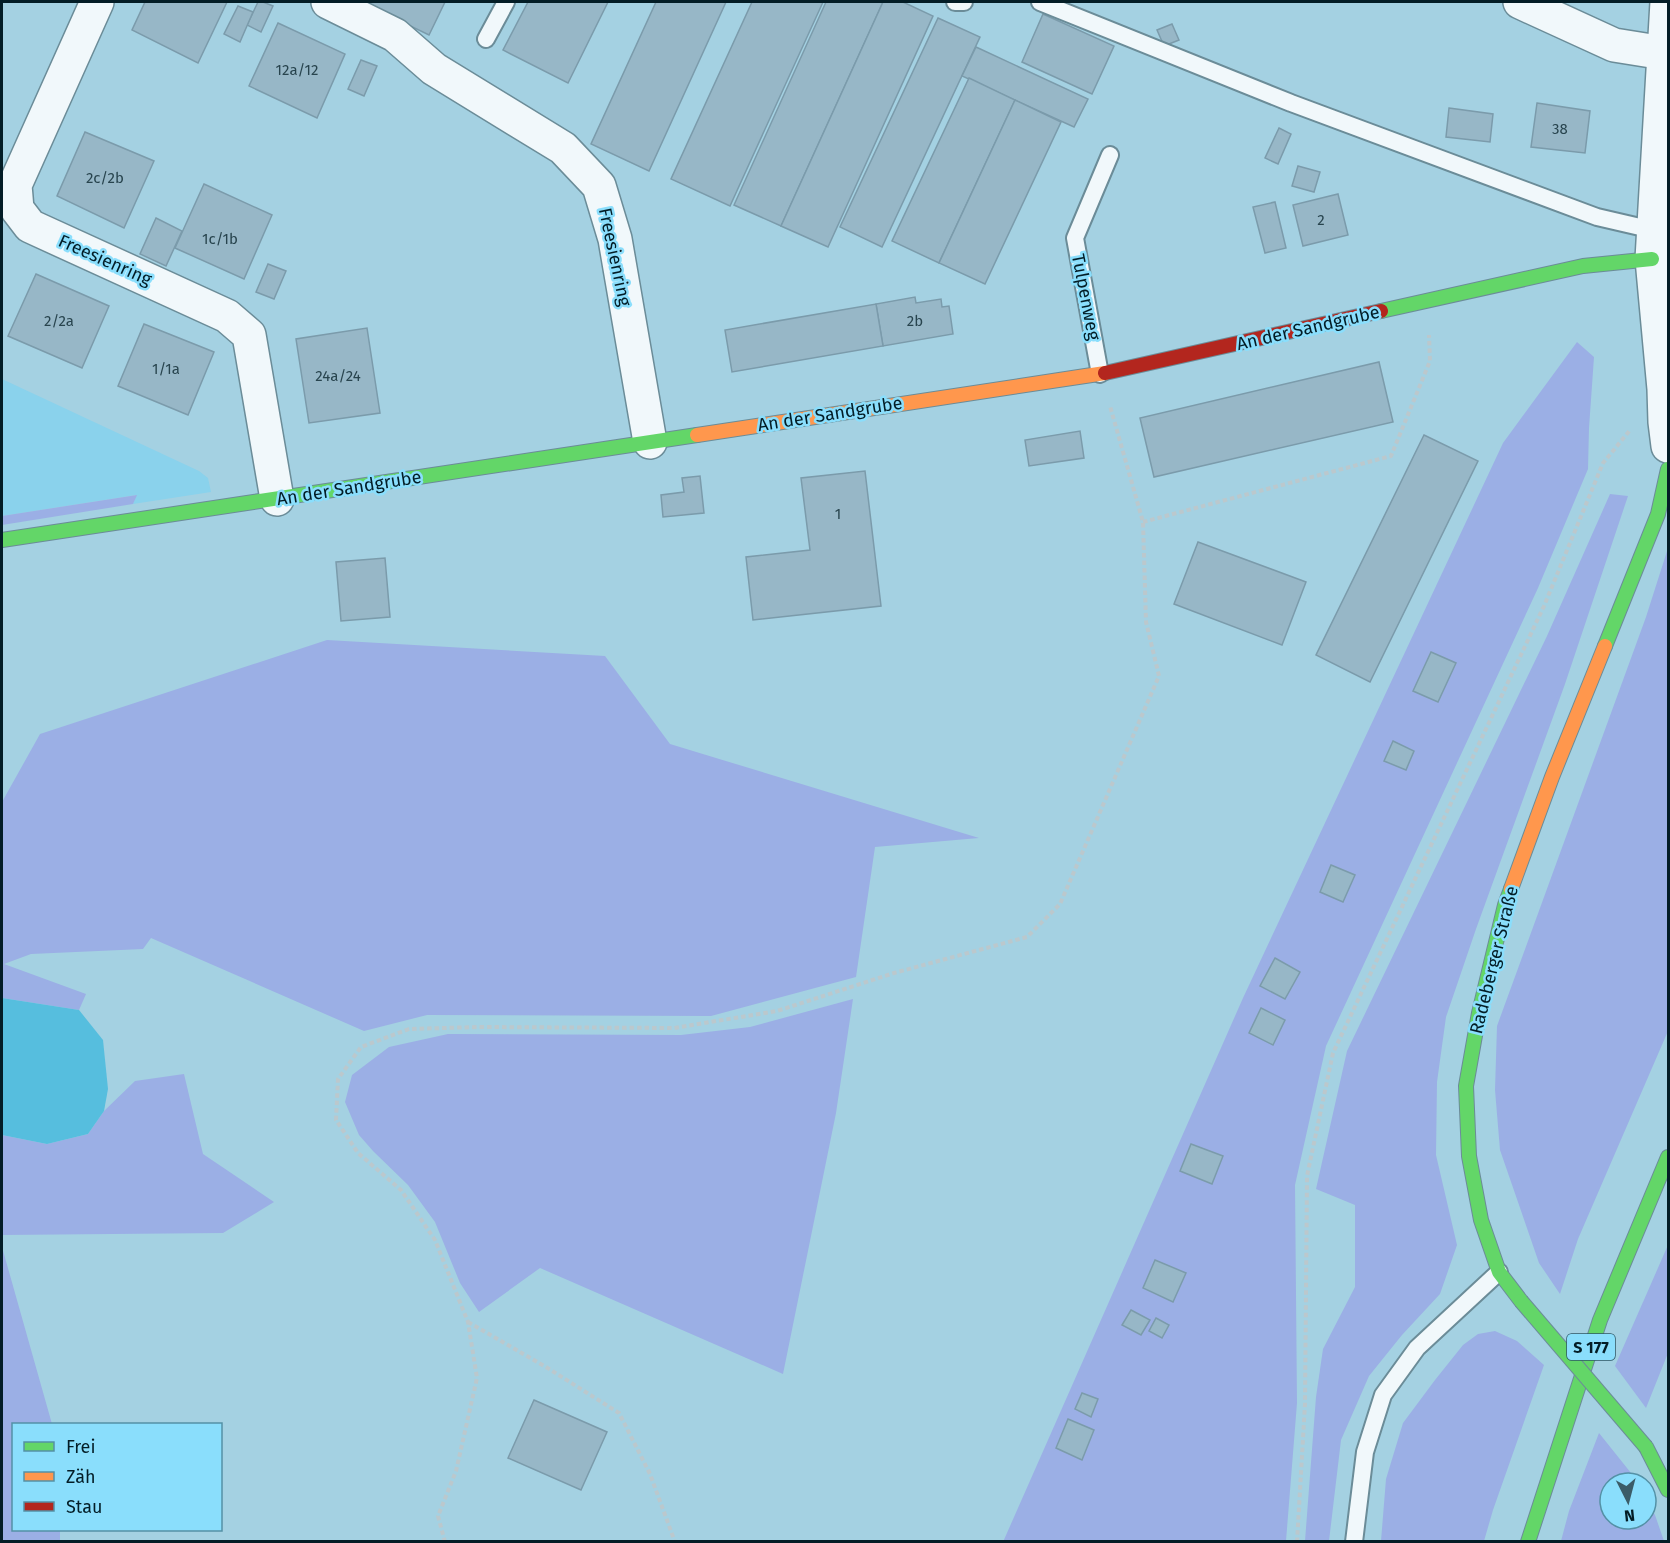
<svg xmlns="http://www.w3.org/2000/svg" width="1670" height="1543" font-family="'Fira Sans',sans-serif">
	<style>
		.built { fill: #8ad2ec }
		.green { fill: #9bafe5 }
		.water { fill: #56bede }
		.building { fill: #97b7c7; stroke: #7b9bab; stroke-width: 1.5 }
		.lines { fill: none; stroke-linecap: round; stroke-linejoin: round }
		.lane-casing { stroke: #6b8c98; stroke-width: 20 }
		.street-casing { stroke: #6b8c98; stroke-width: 36 }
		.fast-casing { stroke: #6b8c98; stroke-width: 16 }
		.slow-casing { stroke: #6b8c98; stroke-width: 16 }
		.jam-casing { stroke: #6b8c98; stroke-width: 16 }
		.path { stroke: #bbc8cd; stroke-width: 4; stroke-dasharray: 4.5 3; stroke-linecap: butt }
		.lane { stroke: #f1f8fb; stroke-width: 16 }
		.street { stroke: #f1f8fb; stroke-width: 33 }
		.fast { stroke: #63d668; stroke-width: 14 }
		.slow { stroke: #ff974d; stroke-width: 14 }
		.jam { stroke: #b3261e; stroke-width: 14 }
		.fast-bridge-casing { stroke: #6b8c98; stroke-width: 16; stroke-linecap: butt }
		.fast-bridge { stroke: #63d668; stroke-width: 14 }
		.labels { text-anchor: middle; stroke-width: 5; stroke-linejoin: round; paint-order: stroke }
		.number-label { font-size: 15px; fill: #28444e }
		.shield { fill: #8adefc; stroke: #2c5766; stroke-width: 1.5 }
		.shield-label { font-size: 16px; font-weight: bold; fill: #031d26 }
		.street-label { font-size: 18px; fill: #031d26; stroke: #8adefc }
	</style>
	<rect width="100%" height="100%" fill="#a4d1e2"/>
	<!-- built -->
	<polygon class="built" points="2,379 199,471 208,478 211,492 133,504 136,495 2,516"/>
	<!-- green -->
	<g class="green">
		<polygon points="1577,342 1594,357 1589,428 1588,469 1538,588 1326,1046 1295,1185 1297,1403 1286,1541 1003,1542 1243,998 1503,443"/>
		<polygon points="1610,494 1628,496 1565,684 1476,929 1446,1017 1437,1082 1436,1155 1457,1245 1440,1294 1402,1335 1369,1376 1341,1440 1329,1541 1305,1541 1316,1397 1323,1349 1355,1287 1355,1205 1316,1189 1347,1051 1547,636"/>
		<polygon points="137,495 133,504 2,525 2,516"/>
		<polygon points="1668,548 1668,1031 1578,1239 1560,1294 1539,1263 1500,1150 1495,1090 1497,1026 1646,617"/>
		<polygon points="327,640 605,656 670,744 979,838 875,847 856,977 711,1016 427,1015 364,1031 151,938 143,949 31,954 4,964 86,994 79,1010 2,998 2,802 40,734"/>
		<polygon points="853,999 836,1113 783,1374 540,1268 479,1312 460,1283 435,1222 408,1185 373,1151 359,1135 345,1102 352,1075 389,1047 448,1034 681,1035 750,1027"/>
		<polygon points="184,1074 203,1154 274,1202 223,1233 2,1235 2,1135 47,1144 88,1134 104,1111 135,1081"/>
		<polygon points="1668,1245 1668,1353 1646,1408 1615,1366"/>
		<polygon points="2,1247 52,1424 14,1424 14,1530 60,1530 60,1541 2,1541"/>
		<polygon points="1495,1331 1517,1341 1544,1365 1493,1510 1484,1541 1381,1541 1386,1479 1403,1423 1435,1380 1463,1345 1478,1334"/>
		<polygon points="1599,1433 1631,1473 1637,1483 1610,1483 1610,1519 1646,1519 1646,1499 1655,1515 1664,1541 1561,1541 1569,1511"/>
	</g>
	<!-- water -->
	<polygon class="water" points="2,998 79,1010 103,1040 108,1089 104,1111 88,1134 47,1144 2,1135"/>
	<!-- building -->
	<g class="building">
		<polygon points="145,2 227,2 198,63 132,30"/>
		<polygon points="258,2 263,2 273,6 261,32 247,25"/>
		<polygon points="371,2 445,2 429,35 369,6"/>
		<polygon points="528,2 608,2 568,83 503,50"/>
		<polygon points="656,2 726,2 649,171 591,144"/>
		<polygon points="752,2 823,2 730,206 671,179"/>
		<polygon points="826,2 883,2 781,226 734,205"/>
		<polygon points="883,2 903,2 933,16 828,247 781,226"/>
		<polygon points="238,6 253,12 240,42 224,34"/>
		<polygon points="1043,14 1114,46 1092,94 1022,62"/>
		<polygon points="938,18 980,37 882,247 840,227"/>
		<polygon points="278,23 345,54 317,118 249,86"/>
		<polygon points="1172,24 1179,40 1164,46 1157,30"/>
		<polygon points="976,47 1088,99 1074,127 962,76"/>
		<polygon points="361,60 377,66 364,96 348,89"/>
		<polygon points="969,78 1015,100 939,263 892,241"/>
		<polygon points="1015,100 1061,122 985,284 939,263"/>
		<polygon points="1537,103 1590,111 1585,153 1531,147"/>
		<polygon points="1449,108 1493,114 1490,142 1446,137"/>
		<polygon points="1279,128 1291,134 1278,164 1265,158"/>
		<polygon points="85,132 154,161 124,228 57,196"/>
		<polygon points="1298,166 1320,172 1314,192 1292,186"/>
		<polygon points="204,184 272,215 244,279 175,248"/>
		<polygon points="1338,194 1348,235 1303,246 1293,205"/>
		<polygon points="1275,202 1286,248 1265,253 1253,207"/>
		<polygon points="156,218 182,231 166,266 140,254"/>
		<polygon points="268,264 286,271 274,299 256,292"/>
		<polygon points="36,274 109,306 82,368 8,336"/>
		<polygon points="915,297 916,303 941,299 942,307 949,306 953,334 883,346 876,304"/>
		<polygon points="876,304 883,346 732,372 725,330"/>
		<polygon points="144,324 214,352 188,415 118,386"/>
		<polygon points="367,328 380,413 309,423 296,339"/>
		<polygon points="1379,362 1393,422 1154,477 1140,418"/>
		<polygon points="1080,431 1084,458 1029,466 1025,440"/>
		<polygon points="1424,435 1478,461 1370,682 1316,655"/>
		<polygon points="865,471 881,606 753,620 746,557 810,550 801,478"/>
		<polygon points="700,476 704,513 663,517 661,495 684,492 682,478"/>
		<polygon points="1198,542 1306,582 1282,645 1174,604"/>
		<polygon points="385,558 390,617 341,621 336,562"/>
		<polygon points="1431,652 1456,663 1438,702 1413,691"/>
		<polygon points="1393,741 1414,751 1406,770 1384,761"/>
		<polygon points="1331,865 1355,875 1343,902 1320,892"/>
		<polygon points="1275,958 1300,972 1285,999 1260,986"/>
		<polygon points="1261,1008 1285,1020 1273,1045 1249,1033"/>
		<polygon points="1191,1144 1223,1156 1212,1184 1180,1171"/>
		<polygon points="1155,1260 1186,1273 1173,1302 1143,1288"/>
		<polygon points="1131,1310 1150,1320 1141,1335 1122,1325"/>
		<polygon points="1156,1318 1169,1325 1162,1338 1149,1331"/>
		<polygon points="1082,1393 1098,1399 1091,1417 1075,1409"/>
		<polygon points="534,1400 607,1432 581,1490 508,1458"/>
		<polygon points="1068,1419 1094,1430 1082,1460 1056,1448"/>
	</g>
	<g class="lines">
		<defs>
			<g id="lane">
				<polyline points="955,2 964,2"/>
				<polyline points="1040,2 1291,103 1597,217 1653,230 1659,228"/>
				<polyline points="486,39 506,2"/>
				<polyline points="1100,374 1075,238 1110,155"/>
				<polyline points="1354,1542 1365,1452 1383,1395 1417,1348 1499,1272"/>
			</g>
			<g id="street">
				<polyline points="97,2 15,185 17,209 30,226 227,316 249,335 277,499"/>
				<polyline points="328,2 395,35 434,69 563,148 599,186 615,239 650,442"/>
				<polyline points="1520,2 1614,45 1664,53"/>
				<polyline points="1667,2 1652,259 1664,389 1665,422 1668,446"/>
			</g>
			<g id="fast">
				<polyline points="1381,311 1583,266 1652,259"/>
				<polyline points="2,540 697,435"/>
				<polyline points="1605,646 1658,514 1668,469"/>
				<polyline points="1511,889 1505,905 1479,1013 1466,1086 1469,1156 1481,1220 1499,1272 1521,1301"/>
				<polyline points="1646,1447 1668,1490"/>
				<polyline points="1528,1542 1600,1320 1668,1157"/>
			</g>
			<g id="slow">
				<polyline points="697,435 1105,373"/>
				<polyline points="1511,889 1552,777 1605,646"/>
			</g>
			<polyline id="jam" points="1105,373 1381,311"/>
		</defs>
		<!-- lane casing -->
		<use href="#lane" class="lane-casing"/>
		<!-- street casing -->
		<use href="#street" class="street-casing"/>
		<!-- fast casing -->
		<use href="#fast" class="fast-casing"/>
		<!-- slow casing -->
		<use href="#slow" class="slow-casing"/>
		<!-- jam casing -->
		<use href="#jam" class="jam-casing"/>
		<!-- path -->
		<g class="path">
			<polyline points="1143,522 1391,456 1430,361 1429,335"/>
			<polyline points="468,1322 546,1367 619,1413 650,1474 675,1542"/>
			<polyline points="445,1542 438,1516 456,1471 477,1378 468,1322 435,1240 401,1190 358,1153 336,1120 338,1079 361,1047 409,1029 478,1027 674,1028 777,1011 894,973 1027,937 1060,904 1159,676 1146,622 1143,522 1110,406"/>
			<polyline points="1297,1542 1305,1404 1307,1176 1333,1053 1544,606 1603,463 1631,429"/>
		</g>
		<!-- lane -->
		<use href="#lane" class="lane"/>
		<!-- street -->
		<use href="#street" class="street"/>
		<!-- fast -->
		<use href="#fast" class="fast"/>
		<!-- slow -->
		<use href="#slow" class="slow"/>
		<!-- jam -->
		<use href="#jam" class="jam"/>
		<defs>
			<polyline id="fast-bridge" points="1521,1301 1646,1447"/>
		</defs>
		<!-- fast-bridge casing -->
		<use href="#fast-bridge" class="fast-bridge-casing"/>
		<!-- fast-bridge -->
		<use href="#fast-bridge" class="fast-bridge"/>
	</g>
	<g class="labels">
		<!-- number labels -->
		<g class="number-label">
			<text x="297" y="75">12a/12</text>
			<text x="1560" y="134">38</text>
			<text x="105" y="183">2c/2b</text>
			<text x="1321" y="225">2</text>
			<text x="220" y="244">1c/1b</text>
			<text x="59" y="326">2/2a</text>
			<text x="915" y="326">2b</text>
			<text x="166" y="374">1/1a</text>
			<text x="338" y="381">24a/24</text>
			<text x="838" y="519">1</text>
		</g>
		<!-- shield labels -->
		<rect class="shield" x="1567" y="1334" width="48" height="26" rx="4.5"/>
		<g class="shield-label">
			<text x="1591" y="1353">S 177</text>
		</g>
		<!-- street labels -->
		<g class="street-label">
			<text transform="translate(615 257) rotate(78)" y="6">Freesienring</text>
			<text transform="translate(105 260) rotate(24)" y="6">Freesienring</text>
			<text transform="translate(1086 297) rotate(79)" y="6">Tulpenweg</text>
			<text transform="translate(1308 328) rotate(-13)" y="6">An der Sandgrube</text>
			<text transform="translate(830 414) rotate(-9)" y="6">An der Sandgrube</text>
			<text transform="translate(349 488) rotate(-9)" y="6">An der Sandgrube</text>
			<text transform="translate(1494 960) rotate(-76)" y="6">Radeberger Straße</text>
		</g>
	</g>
	<!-- border -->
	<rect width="1670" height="1543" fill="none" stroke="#031d26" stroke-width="6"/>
	<!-- legend -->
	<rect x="12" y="1423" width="210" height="108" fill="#8adefc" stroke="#5491a6" stroke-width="1.5"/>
	<rect x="24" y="1442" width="30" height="9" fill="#63d668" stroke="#5491a6" stroke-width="1.5"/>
	<text x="66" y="1453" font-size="18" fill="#031d26">Frei</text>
	<rect x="24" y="1472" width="30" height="9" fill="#ff974d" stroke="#5491a6" stroke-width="1.5"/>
	<text x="66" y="1483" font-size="18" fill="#031d26">Zäh</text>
	<rect x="24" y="1502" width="30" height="9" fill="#b3261e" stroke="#5491a6" stroke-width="1.5"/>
	<text x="66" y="1513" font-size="18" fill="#031d26">Stau</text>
	<!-- north arrow -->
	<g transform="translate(1628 1501) rotate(174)"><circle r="28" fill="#8adefc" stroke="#5491a6" stroke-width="1.5"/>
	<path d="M0-4.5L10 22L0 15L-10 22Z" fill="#3b5c68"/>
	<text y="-9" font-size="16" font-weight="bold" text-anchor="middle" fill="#031d26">N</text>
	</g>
</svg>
